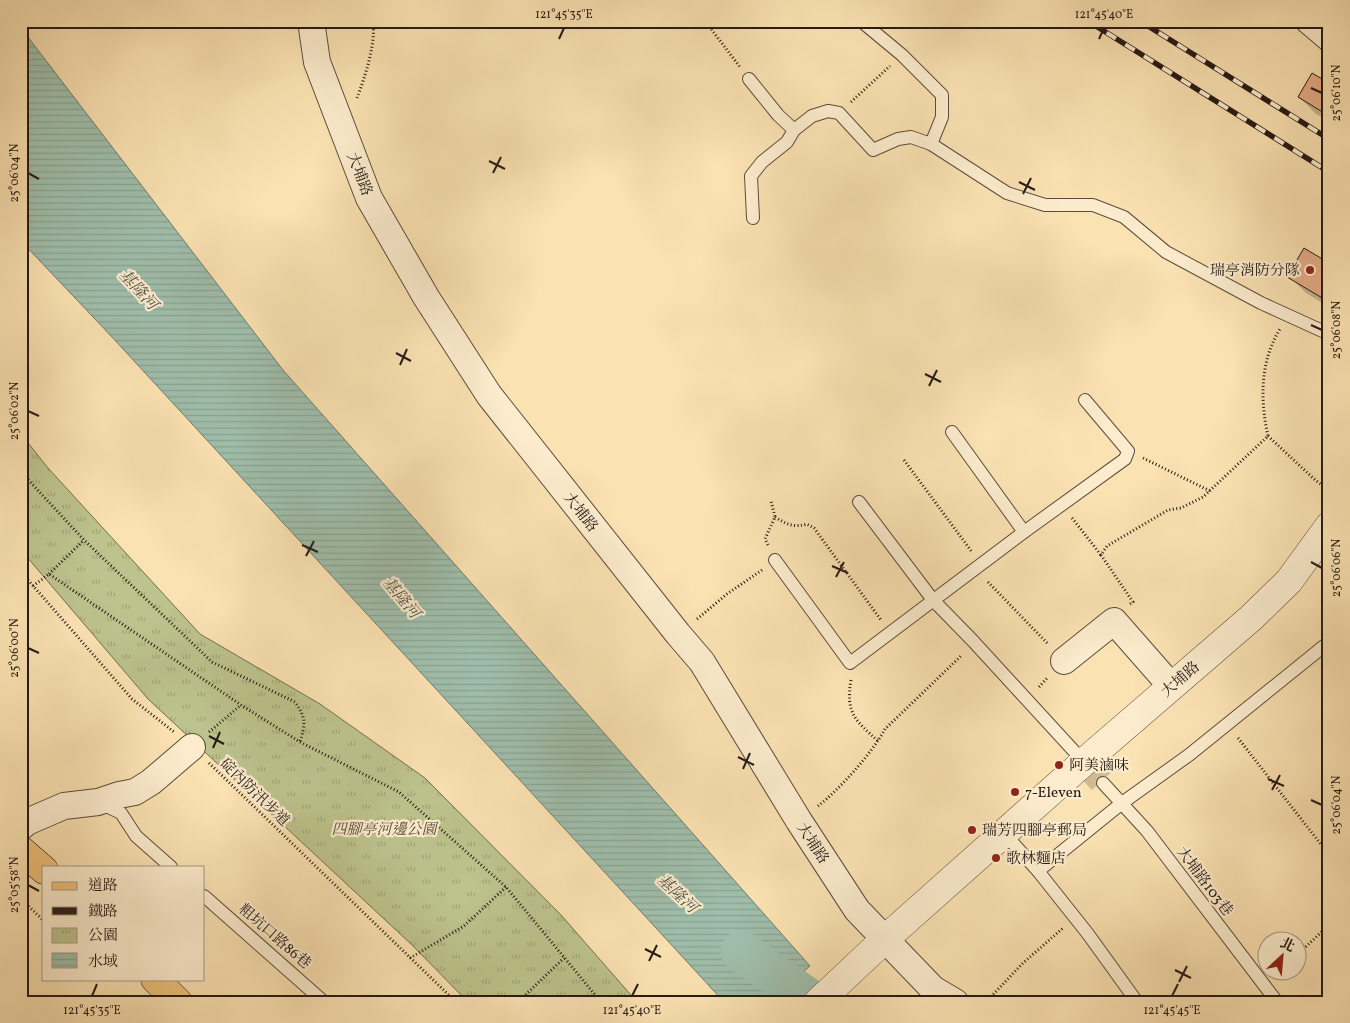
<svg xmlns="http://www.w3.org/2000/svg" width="1350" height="1023" font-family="Vollkorn,'Noto Serif TC',serif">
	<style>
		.park { fill: url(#park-tufts); stroke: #726e52 }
		.water { fill: url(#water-rules); stroke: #6f7c6f }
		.shadow { fill: #0003 }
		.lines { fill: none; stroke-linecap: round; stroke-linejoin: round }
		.river { stroke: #9fbeab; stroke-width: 41 }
		.building { fill: #e5ac88; stroke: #261a16 }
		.minor-tunnel { stroke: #d0ba93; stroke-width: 26; stroke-dasharray: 26 13; stroke-linecap: butt }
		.service-casing { stroke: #5b4c3d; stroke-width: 14 }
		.minor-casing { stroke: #5b4c3d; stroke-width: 28 }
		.tertiary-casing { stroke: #5b4c3d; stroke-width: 29 }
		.primary-casing { stroke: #261a16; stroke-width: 29 }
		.path { stroke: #261a16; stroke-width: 3; stroke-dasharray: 1 2.5; stroke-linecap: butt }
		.service { stroke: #fceccd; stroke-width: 12 }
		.minor { stroke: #fceccd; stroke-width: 26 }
		.tertiary { stroke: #fceccd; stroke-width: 28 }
		.primary { stroke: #eec179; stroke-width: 28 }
		.rail-casing { stroke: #261a16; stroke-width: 5.5 }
		.rail { stroke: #fceccd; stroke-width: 4; stroke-dasharray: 11; stroke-linecap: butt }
		.ticks { fill: none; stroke: #261a16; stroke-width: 2 }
		.poi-dot { fill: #8f2418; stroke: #fceccd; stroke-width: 2 }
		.labels { text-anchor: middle; stroke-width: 4.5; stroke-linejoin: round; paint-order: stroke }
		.street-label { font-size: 15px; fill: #261a16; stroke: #fceccd }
		.poi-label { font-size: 15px; fill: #261a16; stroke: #fceccd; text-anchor: start }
		.park-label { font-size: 15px; font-style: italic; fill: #534d3a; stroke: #fceccd }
		.water-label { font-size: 16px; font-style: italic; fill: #50534a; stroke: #fceccd }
		.neatline { fill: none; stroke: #261a16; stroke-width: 2 }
		.ticks-label { font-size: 12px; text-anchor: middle; fill: #261a16 }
	</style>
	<defs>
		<pattern id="park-tufts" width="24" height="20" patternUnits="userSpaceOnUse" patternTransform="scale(1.25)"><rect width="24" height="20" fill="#bdc38d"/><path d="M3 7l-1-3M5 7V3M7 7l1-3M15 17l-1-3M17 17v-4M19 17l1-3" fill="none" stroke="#a2a779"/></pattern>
		<pattern id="water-rules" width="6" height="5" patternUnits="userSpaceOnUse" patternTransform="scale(1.25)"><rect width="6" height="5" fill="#9fbeab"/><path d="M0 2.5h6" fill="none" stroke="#89a392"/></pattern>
	</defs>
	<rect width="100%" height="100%" fill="#fbe2b2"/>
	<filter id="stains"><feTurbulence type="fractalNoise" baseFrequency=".004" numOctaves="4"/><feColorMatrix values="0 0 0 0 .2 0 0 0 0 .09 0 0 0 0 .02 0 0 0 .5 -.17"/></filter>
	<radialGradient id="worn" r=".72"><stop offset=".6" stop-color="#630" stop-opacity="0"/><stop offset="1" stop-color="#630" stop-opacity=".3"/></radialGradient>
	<!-- park -->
	<polygon class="park" points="21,434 48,468 200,634 320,704 425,778 561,915 637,1002 468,1002 412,945 148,699 21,550"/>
	<!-- water -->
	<polygon class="water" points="21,28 283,370 810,966 768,1002 724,1002 112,337 21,241"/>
	<!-- shadow -->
	<g class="shadow">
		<polygon points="1329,84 1329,121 1316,114 1299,97"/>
		<polygon points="1329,264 1329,307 1306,293 1289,276"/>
	</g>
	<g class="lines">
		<!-- river -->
		<polyline class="river" points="741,951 813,1002"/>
	</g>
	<!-- building -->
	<g class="building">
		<polygon points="1312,73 1329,83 1329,116 1298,97"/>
		<polygon points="1304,248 1329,263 1329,302 1287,277"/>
	</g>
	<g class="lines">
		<!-- minor-tunnel -->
		<polyline class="minor-tunnel" points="1084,762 1103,783"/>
		<defs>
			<g id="service">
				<polyline points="861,21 902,55 942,95 942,117 931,144 1007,193 1045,205 1093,205 1124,217 1166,252 1261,303 1329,334"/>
				<polyline points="749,79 778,115 794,130 812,116 828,111 839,113 873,150 898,139 911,137 931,144"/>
				<polyline points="753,218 751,176 762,162 787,142 794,130"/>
				<polyline points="952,432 1024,532"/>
				<polyline points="859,502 933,600 973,641 1084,762"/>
				<polyline points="775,560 850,663 1024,532 1125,459 1128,451 1085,400"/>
				<polyline points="1103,783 1147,831 1277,1002"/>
				<polyline points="100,803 121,813 136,836 171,867"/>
				<polyline points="1004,833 1038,871 1088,934 1137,1002"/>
				<polyline points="1038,871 1122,803 1189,755 1329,642"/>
				<polyline points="204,896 324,1002"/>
			</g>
			<g id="minor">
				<polyline points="311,21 317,62 369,198 426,297 489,395 678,634 702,662 799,821 857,910 933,989 955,1002"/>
				<polyline points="1309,21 1329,38"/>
				<polyline points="1064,661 1114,621 1171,686"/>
				<polyline points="21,827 27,822 64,806 98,802 119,795 135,792 151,782 192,747"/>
			</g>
			<polyline id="tertiary" points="818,1002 884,940 1084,762 1251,618 1289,581 1329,526"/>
			<g id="primary">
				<polyline points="21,850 44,870"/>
				<polyline points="155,979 178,1002"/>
			</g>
		</defs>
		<!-- service casing -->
		<use href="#service" class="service-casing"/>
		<!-- minor casing -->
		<use href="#minor" class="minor-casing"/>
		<!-- tertiary casing -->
		<use href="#tertiary" class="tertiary-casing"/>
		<!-- primary casing -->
		<use href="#primary" class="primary-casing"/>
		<!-- path -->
		<g class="path">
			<polyline points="705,21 740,67"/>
			<path d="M357 98C365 77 376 44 373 21"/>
			<polyline points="851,102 890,66"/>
			<polyline points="1268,436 1313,478 1329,491"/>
			<polyline points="1143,458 1210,491"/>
			<polyline points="904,460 972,552"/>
			<path d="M21 472 84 540 212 662 295 702C307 719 305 724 300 742"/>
			<path d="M775 517C786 524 794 528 807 524L814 528 881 620"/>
			<polyline points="1072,518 1101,555"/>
			<polyline points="768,545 765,539 775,517 771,501"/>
			<polyline points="21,572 132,699 174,732"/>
			<polyline points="49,574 84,540"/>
			<polyline points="988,582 1048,644"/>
			<polyline points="33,586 49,574 241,705 300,742 399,792 506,887 601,1002"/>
			<path d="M1130 604 1133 602 1101 555 1107 546 1168 510 1181 508 1203 497 1268 436C1260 400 1260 361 1280 329"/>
			<polyline points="697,619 727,594 762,570"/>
			<path d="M851 680C845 713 856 721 878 741"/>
			<polyline points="1039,687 1048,677"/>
			<polyline points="209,732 241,705"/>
			<polyline points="1238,738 1323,847 1329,850"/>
			<polyline points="209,763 456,1002"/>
			<path d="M818 806C840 789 872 753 885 729L962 655"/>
			<polyline points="21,899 44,921"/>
			<polyline points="1298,954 1329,925"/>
			<polyline points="410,958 464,926 506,887"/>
			<polyline points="518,1002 564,958"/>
			<polyline points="986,1002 1023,963 1063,928"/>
		</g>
		<!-- service -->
		<use href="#service" class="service"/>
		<!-- minor -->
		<use href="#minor" class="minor"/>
		<!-- tertiary -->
		<use href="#tertiary" class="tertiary"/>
		<!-- primary -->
		<use href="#primary" class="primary"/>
		<defs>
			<g id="rail">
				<polyline points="1088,21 1329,172"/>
				<polyline points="1140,21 1329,139"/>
			</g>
		</defs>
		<!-- rail casing -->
		<use href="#rail" class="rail-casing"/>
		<!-- rail -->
		<use href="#rail" class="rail"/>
	</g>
	<!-- ticks -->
	<path class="ticks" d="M559 39 564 28M1099 39 1104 28M1311 88 1322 93M489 161 505 169M28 173 39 179M493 173 501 157M1019 182 1035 190M1023 194 1031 178M1311 325 1322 330M396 353 411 361M400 365 407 349M925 374 941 382M929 386 937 370M28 411 39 416M302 545 318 552M306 556 314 541M1311 562 1322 568M832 566 848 573M836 577 844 562M28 648 39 653M209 736 224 744M213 748 220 732M738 757 754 765M743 769 750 753M1268 779 1284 786M1272 790 1280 775M1311 800 1322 805M28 885 39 891M645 949 661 957M649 961 657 945M1175 970 1191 978M1179 982 1187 966M92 996 97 984M632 996 638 984M1172 996 1178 984"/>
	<!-- markers -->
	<g class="poi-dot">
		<circle cx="1310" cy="270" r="5"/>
		<circle cx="1059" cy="765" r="5"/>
		<circle cx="1015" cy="792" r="5"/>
		<circle cx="972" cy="830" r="5"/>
		<circle cx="996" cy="858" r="5"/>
	</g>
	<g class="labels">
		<!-- street labels -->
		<g class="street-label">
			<text transform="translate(360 174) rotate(69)" y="5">大埔路</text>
			<text transform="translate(581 512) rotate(52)" y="5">大埔路</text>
			<text transform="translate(1180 679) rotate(-41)" y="5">大埔路</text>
			<text transform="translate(255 792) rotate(44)" y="5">碇內防汛步道</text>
			<text transform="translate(813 843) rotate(57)" y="5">大埔路</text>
			<text transform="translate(1205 881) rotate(53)" y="5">大埔路103巷</text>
			<text transform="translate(275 936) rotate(41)" y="5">粗坑口路86巷</text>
		</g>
		<!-- poi labels -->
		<g class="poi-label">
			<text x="1300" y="275" text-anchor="end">瑞亭消防分隊</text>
			<text x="1069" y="770">阿美滷味</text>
			<text x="1025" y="797">7-Eleven</text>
			<text x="982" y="835">瑞芳四腳亭郵局</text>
			<text x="1006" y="863">歌林麵店</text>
		</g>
		<!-- park labels -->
		<g class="park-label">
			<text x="384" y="834">四腳亭河邊公園</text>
		</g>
		<!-- water labels -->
		<g class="water-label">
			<text transform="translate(139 289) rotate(47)" y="6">基隆河</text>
			<text transform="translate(402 597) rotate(50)" y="6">基隆河</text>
			<text transform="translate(678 893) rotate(43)" y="6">基隆河</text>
		</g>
	</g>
	<!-- margin -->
	<rect width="1350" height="1023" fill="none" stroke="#fbe2b2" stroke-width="55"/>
	<!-- legend -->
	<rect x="42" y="866" width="162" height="115" fill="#fceccd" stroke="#a69884"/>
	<rect x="52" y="882" width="25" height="8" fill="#eec179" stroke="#a69884"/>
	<text x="88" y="890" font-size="15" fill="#261a16">道路</text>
	<rect x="52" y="907" width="25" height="8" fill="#261a16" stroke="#a69884"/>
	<text x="88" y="916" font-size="15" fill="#261a16">鐵路</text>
	<rect x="52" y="928" width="25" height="15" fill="url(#park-tufts)" stroke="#a69884"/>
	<text x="88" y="940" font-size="15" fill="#261a16">公園</text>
	<rect x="52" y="953" width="25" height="15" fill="url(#water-rules)" stroke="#a69884"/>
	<text x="88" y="966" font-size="15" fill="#261a16">水域</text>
	<!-- north arrow -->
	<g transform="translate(1282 956) rotate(26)"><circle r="24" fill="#fceccd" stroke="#a69884"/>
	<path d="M0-4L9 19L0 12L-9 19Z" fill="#8f2418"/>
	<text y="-8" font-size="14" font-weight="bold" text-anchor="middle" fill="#261a16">北</text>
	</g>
	<rect x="28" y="28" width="1294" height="968" class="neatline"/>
	<g class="ticks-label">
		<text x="564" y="18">121°45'35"E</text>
		<text x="1104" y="18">121°45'40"E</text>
		<text transform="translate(1336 93) rotate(-90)" y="4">25°06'10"N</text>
		<text transform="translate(14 173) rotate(-90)" y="4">25°06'04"N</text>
		<text transform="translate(1336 330) rotate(-90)" y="4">25°06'08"N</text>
		<text transform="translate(14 411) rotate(-90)" y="4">25°06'02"N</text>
		<text transform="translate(1336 568) rotate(-90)" y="4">25°06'06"N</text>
		<text transform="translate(14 648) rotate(-90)" y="4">25°06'00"N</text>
		<text transform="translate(1336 805) rotate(-90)" y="4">25°06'04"N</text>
		<text transform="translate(14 885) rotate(-90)" y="4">25°05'58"N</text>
		<text x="92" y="1014">121°45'35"E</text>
		<text x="632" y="1014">121°45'40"E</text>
		<text x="1172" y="1014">121°45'45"E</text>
	</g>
	<rect width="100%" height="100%" filter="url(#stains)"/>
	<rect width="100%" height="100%" fill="url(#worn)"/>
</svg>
